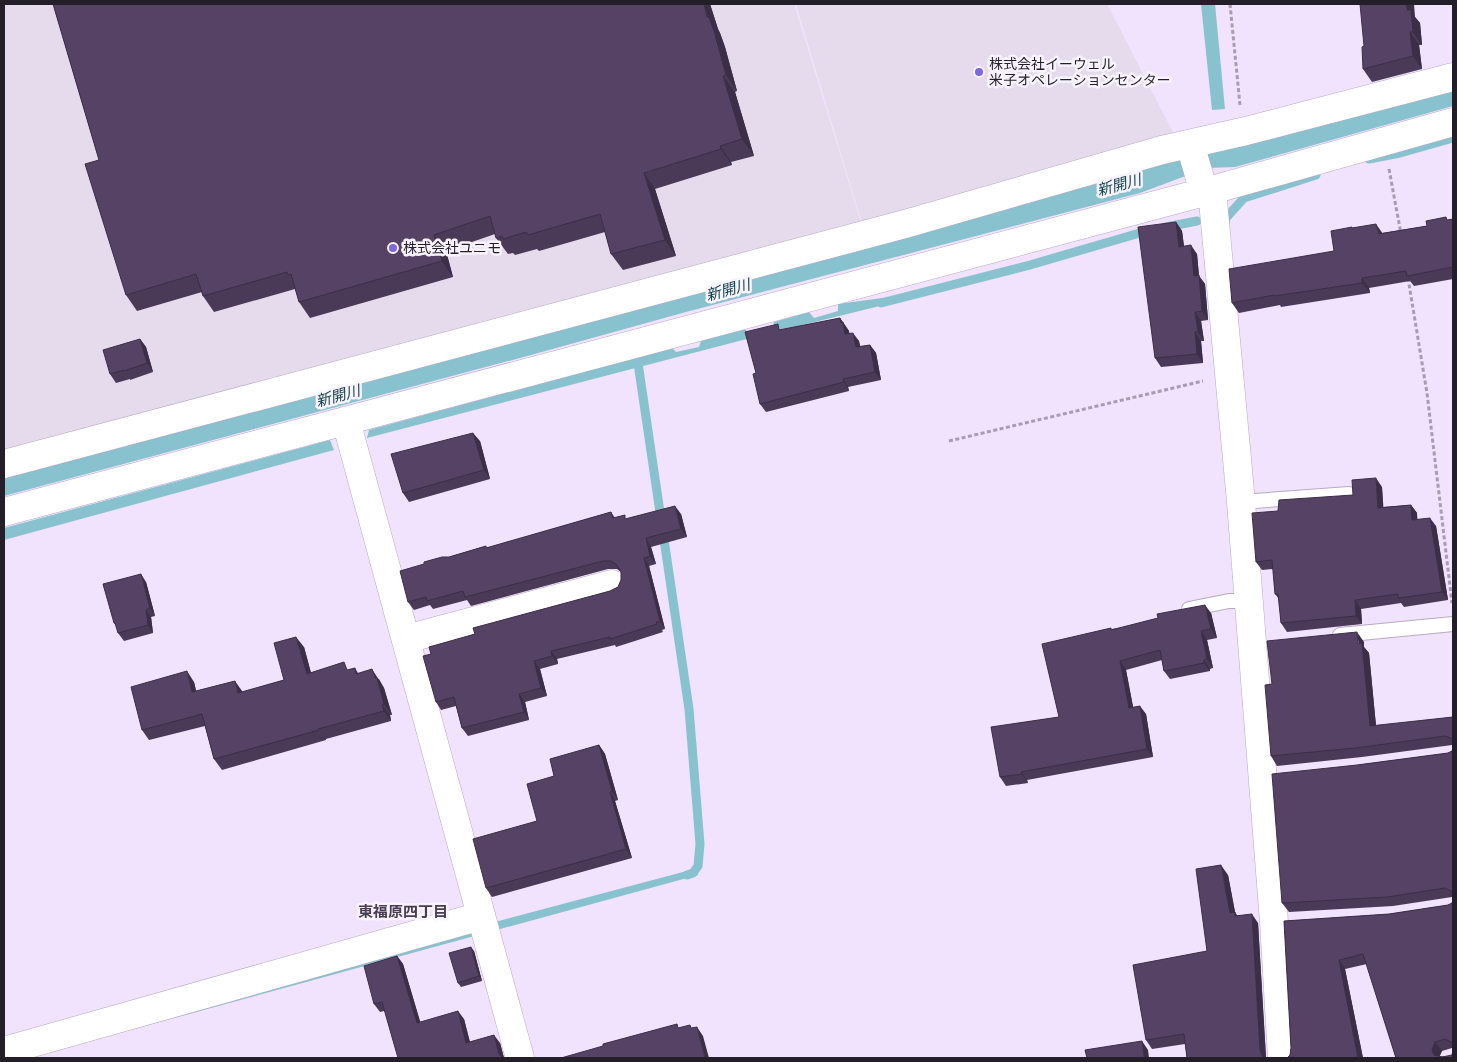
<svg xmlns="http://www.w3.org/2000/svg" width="1457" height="1062" font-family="Barlow,'Noto Sans JP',sans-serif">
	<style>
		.industrial { fill: #e6daed }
		.water { fill: #88c2cf }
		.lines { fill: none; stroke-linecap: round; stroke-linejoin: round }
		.stream { stroke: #88c2cf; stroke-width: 9 }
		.lane-casing { stroke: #b8aac3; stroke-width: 16 }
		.street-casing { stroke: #b8aac3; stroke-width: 29 }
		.path { stroke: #a79cb1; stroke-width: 3; stroke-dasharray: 4 2.5; stroke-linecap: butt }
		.lane { stroke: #fff; stroke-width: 14 }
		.street { stroke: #fff; stroke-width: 28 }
		.wall { fill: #4a3957 }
		.shaded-wall { fill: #3c2e47 }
		.building { fill: #564265; stroke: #3c2e47 }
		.poi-dot { fill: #7a68e4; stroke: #f9f3fe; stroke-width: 2 }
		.labels { text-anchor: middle; stroke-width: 5; stroke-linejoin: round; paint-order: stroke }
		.poi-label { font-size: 14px; fill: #231e28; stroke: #f9f3fe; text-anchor: start }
		.water-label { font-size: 15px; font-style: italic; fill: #11454f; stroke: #f9f3fe }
		.neighbourhood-label { font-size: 15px; font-weight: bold; fill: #493d53; stroke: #f9f3fe }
	</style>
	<rect width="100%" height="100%" fill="#f1e2fd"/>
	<!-- industrial -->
	<g class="industrial">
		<polygon points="4,4 794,4 862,226 4,452"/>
		<polygon points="796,4 1107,4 1177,140 863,226"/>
	</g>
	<!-- water -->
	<g class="water">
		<polygon points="1201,4 1215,4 1225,109 1212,110"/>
		<polygon points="1453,85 1453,106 1235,167 1207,168 1140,193 686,312 531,355 4,496 4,476 1101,174"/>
		<polygon points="890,297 892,303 774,332 367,438 369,430 672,348 676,352 699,347 701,341 745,329 750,335 773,328 774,322 809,312 814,318 838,311 838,304"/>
		<polygon points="330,440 334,450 4,540 4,528"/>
		<polygon points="698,868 698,875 493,931 491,923"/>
		<polygon points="475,928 478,935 28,1058"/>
	</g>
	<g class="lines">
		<!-- stream -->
		<g class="stream">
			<polyline points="1369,159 1400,153 1453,138"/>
			<polyline points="1225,224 1225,219 1244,198 1316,175"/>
			<polyline points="1166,227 1197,221"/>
			<polyline points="881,303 1030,265 1150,230"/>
			<polyline points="638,363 689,709 700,844 698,866 693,873 687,875"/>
		</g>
		<defs>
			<g id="lane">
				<polyline points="1241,502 1349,494"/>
				<polyline points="1189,609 1229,601 1248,601"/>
				<polyline points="1340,635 1453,624"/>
			</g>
			<g id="street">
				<polyline points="1190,144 1204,192"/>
				<polyline points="1212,190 1241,502 1274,922 1282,1058"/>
				<polyline points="346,421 520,1058"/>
				<polyline points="4,464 905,224 1162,150 1246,131 1453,77"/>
				<polyline points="4,512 1212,190 1453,122"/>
				<polyline points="406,639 612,584"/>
				<polyline points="4,1051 481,916"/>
			</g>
		</defs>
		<!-- lane casing -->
		<use href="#lane" class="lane-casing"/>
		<!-- street casing -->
		<use href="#street" class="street-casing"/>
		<!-- path -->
		<g class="path">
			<polyline points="1230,4 1240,105"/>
			<polyline points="1389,169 1401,234"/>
			<polyline points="1408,278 1427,393 1452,603"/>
			<polyline points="949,441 1203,381"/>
		</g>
		<!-- lane -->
		<use href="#lane" class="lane"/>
		<!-- street -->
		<use href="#street" class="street"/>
	</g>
	<!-- wall -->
	<g class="wall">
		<polygon points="53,4 710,4 718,29 720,33 725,47 737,91 735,92 754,156 731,162 732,165 655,189 676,256 623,270 611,254 605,232 539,251 537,249 515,255 513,253 508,254 496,238 495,234 446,251 453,277 310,318 299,302 295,289 214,312 203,296 202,292 137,311 126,295 99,160"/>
		<polygon points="1415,17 1420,23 1422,45 1419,45 1422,69 1372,82 1363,69 1364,46"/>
		<polygon points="1453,219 1453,279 1414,286 1410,281 1369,288 1370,293 1281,307 1280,305 1239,313 1232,303 1334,251 1353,228 1382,233 1427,226"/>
		<polygon points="1176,222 1182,231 1184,246 1197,254 1199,276 1205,284 1208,320 1201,321 1204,341 1201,341 1203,363 1161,367 1155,358"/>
		<polygon points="840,318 849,331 849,333 859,341 860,347 870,345 876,353 881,380 848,387 849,391 766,412 760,404 756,373 782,330"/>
		<polygon points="140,339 146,347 153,372 130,380 130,379 116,383 110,374"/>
		<polygon points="480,441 490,479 409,502 403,493"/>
		<polygon points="1382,487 1383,507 1411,505 1417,513 1417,520 1436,526 1448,600 1404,607 1401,603 1361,609 1362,624 1287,632 1281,623 1279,599 1275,594 1273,569 1262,570 1256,562 1278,511 1353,495"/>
		<polygon points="611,512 615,518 627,519 681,514 687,537 651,547 656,564 649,566 665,629 662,630 663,632 616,647 615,645 557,659 558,664 540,669 547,696 525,702 529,720 468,736 462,728 456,706 441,710 436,702 431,654 475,634 610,591 618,587 621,580 621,572 617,569 608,569 471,606 467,600 433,609 430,605 414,610 408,602 449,557 486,546 487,548"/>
		<polygon points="146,582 155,616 151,617 153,633 124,641 118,633 117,627 114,623"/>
		<polygon points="1211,613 1217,638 1207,640 1213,668 1210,669 1210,671 1170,679 1164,671 1162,660 1126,670 1133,707 1146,714 1153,757 1027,780 1028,783 1006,786 1000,777 1059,717 1112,629"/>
		<polygon points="1364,642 1364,647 1369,653 1376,726 1453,717 1453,746 1452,745 1362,757 1277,766 1271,756 1272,684"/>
		<polygon points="304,647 311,673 349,670 355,668 358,673 379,679 384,688 392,715 390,715 391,721 326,739 326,740 222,770 214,759 205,726 149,740 142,730 194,682 196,691 243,692 284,680"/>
		<polygon points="599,745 605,754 618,800 615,801 632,858 492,897 486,888 537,821 554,776"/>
		<polygon points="1453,749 1453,898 1452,897 1393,906 1289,912 1282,903 1357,765 1448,753 1452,751"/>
		<polygon points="1228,875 1235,912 1237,916 1258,923 1266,1058 1187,1058 1185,1044 1152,1049 1146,1040 1207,951"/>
		<polygon points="1453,901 1453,1049 1452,1048 1442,1051 1439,1056 1453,1058 1396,1058 1367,964 1345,969 1363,1058 1287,1058 1290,1055 1291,1048 1284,921 1389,914 1448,905 1452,903"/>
		<polygon points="474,951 482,981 461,987 458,983"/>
		<polygon points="397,956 403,964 420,1022 464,1019 470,1042 500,1043 504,1058 384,1011 380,1012 374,1004"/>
	</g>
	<!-- shaded-wall -->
	<g class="shaded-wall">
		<polygon points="704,4 710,4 718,29 720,33 725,47 737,91 726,75"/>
		<polygon points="1406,4 1414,4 1415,17 1420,23 1422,45 1413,32 1407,10"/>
		<polygon points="1410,32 1419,45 1422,69 1413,56"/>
		<polygon points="723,76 735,92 754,156 742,139"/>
		<polygon points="720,146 731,162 732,165 721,149"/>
		<polygon points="644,173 655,189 676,256 665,240"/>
		<polygon points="1176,222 1182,231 1185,255 1179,247"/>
		<polygon points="1376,224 1383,234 1379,234"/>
		<polygon points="434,235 446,251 453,277 442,261"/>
		<polygon points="1191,245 1197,254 1199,276 1205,284 1208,320 1202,311 1194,276"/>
		<polygon points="1362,278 1369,288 1370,293 1362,283"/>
		<polygon points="1195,312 1201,321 1204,341 1198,332"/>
		<polygon points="840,318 849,331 851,342 845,334"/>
		<polygon points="1195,332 1201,341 1203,363 1197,354"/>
		<polygon points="853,333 859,341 862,355 856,347"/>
		<polygon points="140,339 146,347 153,372 147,363"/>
		<polygon points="870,345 876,353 881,380 875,372"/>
		<polygon points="843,379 848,387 849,391 844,382"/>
		<polygon points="473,433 480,441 490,479 484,470"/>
		<polygon points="1376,478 1382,487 1384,516 1378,508"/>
		<polygon points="1411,505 1417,513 1418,529 1412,520"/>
		<polygon points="675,506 681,514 687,537 681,529"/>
		<polygon points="1430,518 1436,526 1448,600 1442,592"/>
		<polygon points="646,538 651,547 656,564 650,556"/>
		<polygon points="644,558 649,566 665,629 660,621"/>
		<polygon points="141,574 146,582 155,616 150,608"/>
		<polygon points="1355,600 1361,609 1362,624 1356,616"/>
		<polygon points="1205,605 1211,613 1217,638 1211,629"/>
		<polygon points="146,610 151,617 153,633 148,625"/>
		<polygon points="1201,631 1207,640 1213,668 1207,659"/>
		<polygon points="1357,632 1364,642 1364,647 1369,653 1377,736 1370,726"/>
		<polygon points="296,637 304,647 314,684 307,674"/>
		<polygon points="551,651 557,659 558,664 552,656"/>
		<polygon points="1204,660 1210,669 1210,671 1204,663"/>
		<polygon points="534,661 540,669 547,696 541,688"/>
		<polygon points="1120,661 1126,670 1135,717 1129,708"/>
		<polygon points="372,669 384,688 392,715 384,704"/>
		<polygon points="187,671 194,682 199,703 192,692"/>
		<polygon points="235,681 242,691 246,703 238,693"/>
		<polygon points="519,694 525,702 529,720 524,712"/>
		<polygon points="382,705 390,715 391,721 384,711"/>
		<polygon points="1140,706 1146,714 1153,757 1147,749"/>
		<polygon points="599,745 605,754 618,800 612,791"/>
		<polygon points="1021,772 1027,780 1028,783 1022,774"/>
		<polygon points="610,792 615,801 632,858 626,849"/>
		<polygon points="1221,865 1228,875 1235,912 1241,922 1230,913"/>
		<polygon points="1252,914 1258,923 1266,1058 1263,1058 1260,1050"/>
		<polygon points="471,947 474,951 482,981 479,976"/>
		<polygon points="397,956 403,964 423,1031 417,1023"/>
		<polygon points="1339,960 1345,969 1363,1058 1358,1058"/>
		<polygon points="458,1011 464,1019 472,1051 466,1043"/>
		<polygon points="697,1027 703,1036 709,1058 705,1058"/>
		<polygon points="494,1035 500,1043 504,1058 502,1058 499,1054"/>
		<polygon points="1142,1041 1148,1050 1149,1058 1144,1058"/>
		<polygon points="1435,1042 1442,1051 1439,1058 1434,1055 1432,1050"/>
	</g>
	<!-- building -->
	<g class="building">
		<polygon points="53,4 704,4 707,17 709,17 714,31 726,75 723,76 742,139 720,146 721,149 644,173 665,240 611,254 600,214 528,235 526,232 503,239 502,236 496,238 490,216 434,235 442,261 299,302 291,274 288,275 287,272 203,296 196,274 126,295 85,164 99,160"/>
		<polygon points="1360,4 1406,4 1407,10 1411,10 1413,32 1410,32 1413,56 1363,69 1362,47 1364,46"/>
		<polygon points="1446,217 1447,220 1453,219 1453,267 1407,276 1406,271 1362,278 1362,283 1274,296 1274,295 1232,303 1229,269 1334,251 1331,231 1352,227 1352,228 1376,224 1379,234 1427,226 1426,221"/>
		<polygon points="1176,222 1179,247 1191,245 1194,276 1199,275 1202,311 1195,312 1198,332 1195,332 1197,354 1155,358 1138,227"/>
		<polygon points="840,318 841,323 843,322 845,334 853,333 856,347 870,345 875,372 843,379 844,382 760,404 753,374 756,373 745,332 778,324 779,330"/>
		<polygon points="140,339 147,363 124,371 124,370 110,374 103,350"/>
		<polygon points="473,433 484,470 403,493 391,454"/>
		<polygon points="1376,478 1378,508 1411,505 1412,520 1430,518 1442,592 1398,598 1398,594 1355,600 1356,616 1281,623 1278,594 1275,594 1272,560 1256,562 1252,513 1278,511 1279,500 1353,495 1352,480"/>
		<polygon points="675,506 681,529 646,538 650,556 644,558 660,621 656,622 657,624 610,639 610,637 551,651 552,656 534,661 541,688 519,694 524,712 462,728 454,697 436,702 423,656 431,654 429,647 475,634 473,628 610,591 618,587 621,580 621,572 617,565 611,561 603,561 465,597 463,591 427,601 426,597 408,602 400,571 424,564 424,562 442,557 449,557 486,546 486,548 611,512 613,518 625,515 625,519"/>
		<polygon points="141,574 150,608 146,610 148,625 118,633 115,623 114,623 103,584"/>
		<polygon points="1205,605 1211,629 1201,631 1207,659 1204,660 1204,663 1164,671 1160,650 1120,661 1129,708 1140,706 1147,749 1021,772 1022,774 1000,777 991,727 1059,717 1042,644 1111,628 1111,630 1158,618 1157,614"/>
		<polygon points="1357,632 1358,644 1362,643 1370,726 1453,717 1453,739 1445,736 1355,748 1271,756 1265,685 1272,684 1267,641"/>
		<polygon points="296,637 307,674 344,662 347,670 355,668 356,674 372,669 375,678 377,678 384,704 382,705 384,711 318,729 319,730 214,759 202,714 142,730 131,687 187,671 192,692 235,681 238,693 284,680 274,643"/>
		<polygon points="599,745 612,791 610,792 626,849 486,888 473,839 537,821 527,784 554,776 550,759"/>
		<polygon points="1453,749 1453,892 1445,888 1387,897 1282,903 1272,774 1357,765 1448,753 1452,751"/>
		<polygon points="1221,865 1230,913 1235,912 1235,916 1252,914 1260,1050 1263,1058 1187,1058 1184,1034 1146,1040 1133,965 1207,951 1196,869"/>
		<polygon points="1453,901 1453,1043 1445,1039 1435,1042 1432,1050 1434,1055 1442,1057 1452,1055 1453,1051 1453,1058 1396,1058 1363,954 1339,960 1358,1058 1287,1058 1290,1055 1291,1048 1284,921 1389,914 1448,905 1452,903"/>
		<polygon points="471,947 479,976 458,983 449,953"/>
		<polygon points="397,956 417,1023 458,1011 466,1043 494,1035 499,1054 502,1058 398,1058 382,1002 374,1004 364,966"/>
		<polygon points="677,1024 678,1028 690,1025 691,1028 697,1027 705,1058 561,1058 603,1046 603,1044"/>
		<polygon points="1142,1041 1144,1058 1087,1058 1085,1050"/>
	</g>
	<!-- markers -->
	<g class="poi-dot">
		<circle cx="979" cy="72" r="5"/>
		<circle cx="393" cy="248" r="5"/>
	</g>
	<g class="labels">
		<!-- poi labels -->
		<g class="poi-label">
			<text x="989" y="69">株式会社イーウェル<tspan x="989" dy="16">米子オペレーションセンター</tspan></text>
			<text x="403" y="253">株式会社ユニモ</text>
		</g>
		<!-- water labels -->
		<g class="water-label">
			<text transform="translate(1119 185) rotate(-15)" y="5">新開川</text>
			<text transform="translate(728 290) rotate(-15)" y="5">新開川</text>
			<text transform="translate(338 396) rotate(-15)" y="5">新開川</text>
		</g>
		<!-- neighbourhood labels -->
		<g class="neighbourhood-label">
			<text x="403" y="917">東福原四丁目</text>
		</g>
	</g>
	<!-- border -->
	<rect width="1457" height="1062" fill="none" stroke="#231e28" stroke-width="10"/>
</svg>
